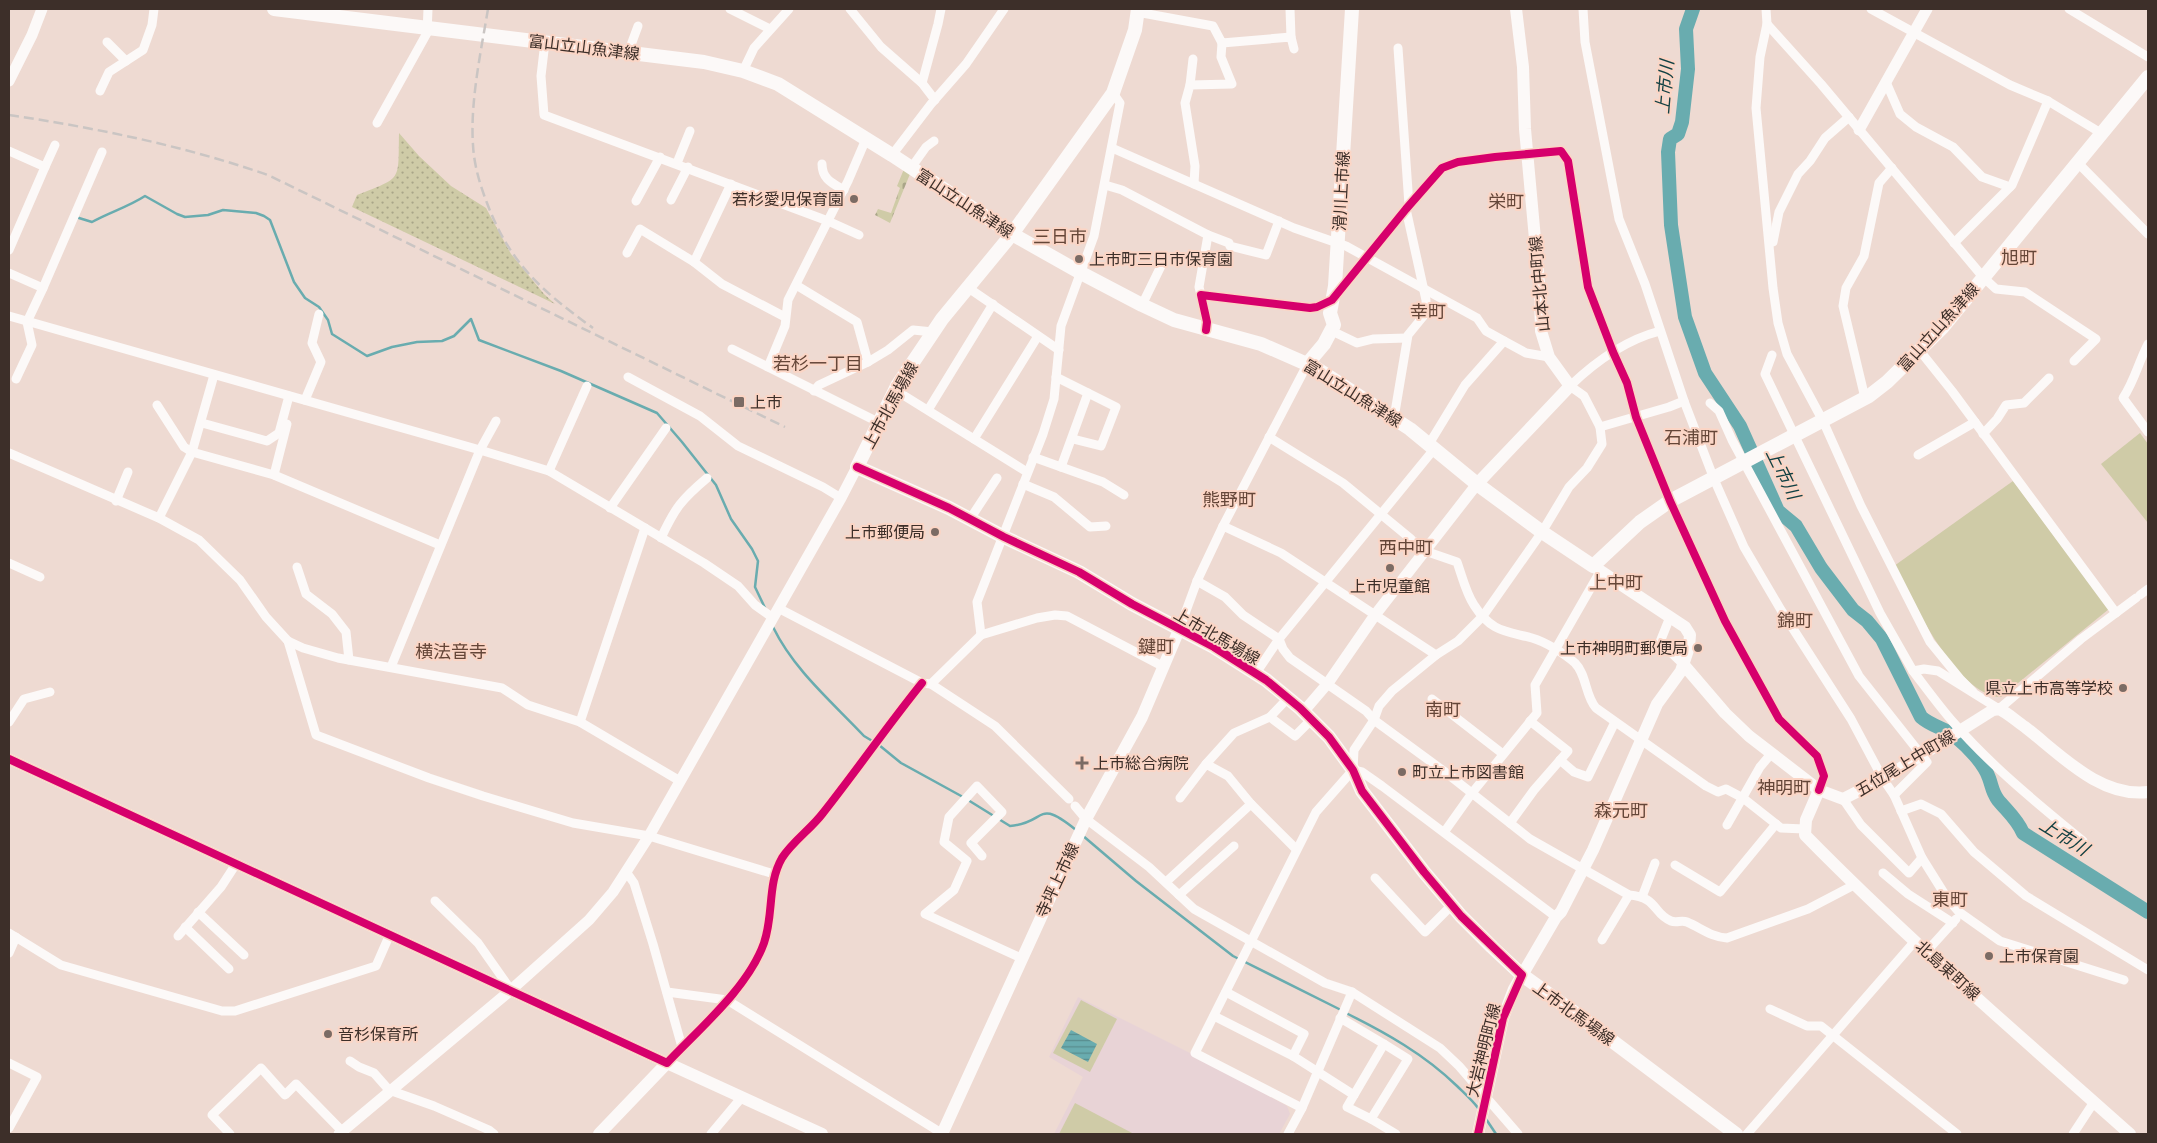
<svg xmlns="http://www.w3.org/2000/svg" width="2157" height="1143" font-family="Quicksand,'Noto Sans JP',sans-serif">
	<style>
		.education { fill: #e8d3d6 }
		.grass { fill: url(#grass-dots) }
		.cemetery { fill: url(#cemetery-stones) }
		.park { fill: #cfcba7 }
		.water { fill: url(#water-rules) }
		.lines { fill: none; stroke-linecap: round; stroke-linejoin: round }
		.stream { stroke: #69acaf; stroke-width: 2.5 }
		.river { stroke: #69acaf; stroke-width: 14 }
		.minor { stroke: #fcf9f8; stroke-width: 9 }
		.tertiary { stroke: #fcf9f8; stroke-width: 11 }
		.secondary { stroke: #fcf9f8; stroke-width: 12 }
		.primary { stroke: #fcf9f8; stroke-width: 14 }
		.rail { stroke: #cac5c3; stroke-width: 2.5; stroke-dasharray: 10 5; stroke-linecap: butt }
		.cycleway-casing { stroke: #fbd5c5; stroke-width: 11 }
		.cycleway { stroke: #d6006c; stroke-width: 8 }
		.poi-dot { fill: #7b6b64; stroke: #fbd5c5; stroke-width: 2 }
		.labels { text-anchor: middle; stroke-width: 4; stroke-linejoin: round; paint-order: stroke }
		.street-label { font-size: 16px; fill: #3d2f29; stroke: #fbd5c5 }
		.poi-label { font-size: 16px; fill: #3d2f29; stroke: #fbd5c5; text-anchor: start }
		.water-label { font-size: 18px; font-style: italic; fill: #124144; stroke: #fbd5c5 }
		.neighbourhood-label { font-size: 18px; fill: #654638; stroke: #fbd5c5 }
	</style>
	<defs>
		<pattern id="grass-dots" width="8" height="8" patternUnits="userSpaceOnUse" patternTransform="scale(1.25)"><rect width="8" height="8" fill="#cfcba7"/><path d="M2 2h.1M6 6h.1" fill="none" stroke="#a9a588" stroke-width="1.8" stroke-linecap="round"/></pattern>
		<pattern id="cemetery-stones" width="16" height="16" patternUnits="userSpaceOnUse" patternTransform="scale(1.25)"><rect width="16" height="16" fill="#cfcba7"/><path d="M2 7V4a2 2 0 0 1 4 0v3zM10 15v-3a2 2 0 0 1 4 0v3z" fill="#a9a588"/></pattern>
		<pattern id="water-rules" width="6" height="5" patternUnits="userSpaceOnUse" patternTransform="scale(1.25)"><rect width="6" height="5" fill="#69acaf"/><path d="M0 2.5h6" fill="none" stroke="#588c8e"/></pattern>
	</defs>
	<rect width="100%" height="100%" fill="#eedad2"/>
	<!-- education -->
	<polygon class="education" points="1078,997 1190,1053 1287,1106 1290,1114 1279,1134 1054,1134 1083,1077 1049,1057"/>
	<!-- grass -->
	<path class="grass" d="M399 133 419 156 451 186 486 208 511 254 544 294 555 304 352 207 357 195C403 177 398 182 399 133Z"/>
	<!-- cemetery -->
	<polygon class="cemetery" points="904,169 910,174 890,223 875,215 878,209 891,213 900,188 897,186"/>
	<!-- park -->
	<g class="park">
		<polygon points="2140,433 2148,444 2148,523 2101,464"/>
		<path d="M2013 481 2109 609 2001 697C1957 696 1913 601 1894 566Z"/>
		<polygon points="1081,1000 1117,1019 1090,1072 1053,1053"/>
		<polygon points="1075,1103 1134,1134 1059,1134"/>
	</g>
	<!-- water -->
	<polygon class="water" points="1071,1030 1097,1044 1088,1062 1061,1048"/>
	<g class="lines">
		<!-- stream -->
		<g class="stream">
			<path d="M79 218 92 222C110 212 128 207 145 196L177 214 185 217 208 215 223 210 256 213 264 216 270 220 294 282 305 298 319 307 328 320 332 334 367 356 392 347 417 342 442 341 454 336 471 319 479 340 561 371 657 413 682 442 716 485 731 519 752 549 758 561 755 587 765 608"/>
			<path d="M773 627C794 670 831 701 864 736L874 742"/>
			<polyline points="879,745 901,763 963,797"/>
			<path d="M968 800 1010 826C1048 823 1035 797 1076 830"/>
			<polyline points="1082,835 1136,881 1233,956 1341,1010"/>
			<path d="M1346 1013C1386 1033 1424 1054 1457 1086 1464 1093 1472 1100 1478 1108"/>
			<polyline points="1486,1119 1496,1134"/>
		</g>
		<!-- river -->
		<path class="river" d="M1693 9 1686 29 1688 69 1682 122 1678 134 1670 139 1668 152 1671 225 1685 317 1705 373 1740 426 1778 511 1796 526 1821 568 1853 610 1867 621 1882 639 1921 717C1931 726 1944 728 1955 736 1967 746 1984 763 1989 778 1992 786 1992 792 1998 800 2007 811 2017 819 2023 833L2148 912"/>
		<!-- minor -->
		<g class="minor">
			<polyline points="730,9 770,29"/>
			<polyline points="850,9 881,47 922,83 935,100"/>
			<polyline points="1290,9 1291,37"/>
			<polyline points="1583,9 1585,42 1619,219 1645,284 1684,401 1714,479 1744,547 1781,610 1851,719 1883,779 1894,795 1922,858"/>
			<polyline points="1766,9 1767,24 1760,57 1756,108 1773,288 1778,323 1787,354 1823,421 1861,506 1930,642 1961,680 1973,692"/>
			<polyline points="1871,9 2010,85 2048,101 2012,185 1954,243"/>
			<polyline points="2069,9 2148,57"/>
			<polyline points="1137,12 1213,26 1222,43 1291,37 1294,49"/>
			<polyline points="1767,24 1821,84 1983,277 1996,289 2025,292 2096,339 2074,361"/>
			<polyline points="107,42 126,61"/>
			<polyline points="545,42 541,76 544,115 828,221 859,235"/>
			<polyline points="1398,48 1409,205"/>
			<polyline points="628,53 638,26"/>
			<polyline points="743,71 754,48 789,9"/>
			<polyline points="1886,82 1900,114 1916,127 1953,147 1982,177 2010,187"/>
			<polyline points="922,83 938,24 941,9"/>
			<polyline points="1190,85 1193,59"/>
			<polyline points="100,91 109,72 143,50 152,25 154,9"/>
			<polyline points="2048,101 2101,133"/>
			<polyline points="377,123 427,33 428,9"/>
			<polyline points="866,139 848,181 788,300 785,326 768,367 880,423"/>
			<polyline points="1112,148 1294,228 1346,246 1477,318 1486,331 1504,341"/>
			<polyline points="9,151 45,167 55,145"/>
			<polyline points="892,155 931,104 966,64 1004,9"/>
			<polyline points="677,163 690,131"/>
			<polyline points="2078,163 2148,234"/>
			<path d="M822 164C822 179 832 183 844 190"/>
			<polyline points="911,168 926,147 934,141"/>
			<polyline points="1194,184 1195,166 1185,103 1190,85 1232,84 1221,57 1222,43"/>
			<polyline points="1105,185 1122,190 1208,235"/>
			<polyline points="671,200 688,167"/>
			<polyline points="636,201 660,157"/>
			<polyline points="1773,242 1779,212 1798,174 1810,161 1825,138 1849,117"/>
			<polyline points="9,250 45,167"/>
			<polyline points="627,253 640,229 694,262 731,184"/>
			<polyline points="694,262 722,284 785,317"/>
			<polyline points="9,273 43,288 27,322 32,345 16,379"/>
			<polyline points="796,285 857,322 868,362 819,385 814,391"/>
			<polyline points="967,287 1059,350"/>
			<polyline points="43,288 102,152"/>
			<polyline points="1201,295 1199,287 1208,235 1229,243 1230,246 1266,255 1279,221"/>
			<polyline points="1142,305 1161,266"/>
			<polyline points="9,316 480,450 549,471 704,563 738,586 755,605 773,618"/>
			<polyline points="1206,330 1207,322 1201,295 1310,308 1317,307 1332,300 1406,209 1442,168 1458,162 1495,157 1561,151 1568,161 1588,287 1613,352 1627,383 1636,417 1670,501 1725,621 1779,719 1817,756 1824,776 1819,790"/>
			<polyline points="1332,331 1357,343 1373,339 1407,338"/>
			<path d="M2148 344C2139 361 2134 382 2123 398L2148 432"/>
			<polyline points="732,349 768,367"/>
			<polyline points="1920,351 1952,391 2116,613"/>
			<polyline points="1772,355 1765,374 1880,613 1913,671"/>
			<polyline points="868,362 888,350 913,330 933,332"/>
			<polyline points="628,377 700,416 738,446 823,487 841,498"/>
			<polyline points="1056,377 1116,407 1101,446 1073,439"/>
			<polyline points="895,390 1027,472"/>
			<polyline points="1865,398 1843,306 1846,288 1864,256 1879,183 1892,168"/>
			<polyline points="305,400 321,362 312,343 319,314"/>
			<polyline points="1710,403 1719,411 1732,440 1859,676 1927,762 1894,795"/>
			<polyline points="157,405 184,447 192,452 274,475 440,545"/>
			<polyline points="928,410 993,304"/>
			<polyline points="1394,418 1408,335 1426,313 1426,300 1406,209"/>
			<polyline points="202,423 267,441 279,433 289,396"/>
			<path d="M1600 427 1584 396 1570 386C1596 361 1625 340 1660 331"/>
			<polyline points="1983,434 1997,419 2006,405 2024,403 2049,378"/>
			<polyline points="1269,437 1343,483 1411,539"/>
			<polyline points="974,439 1038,336"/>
			<polyline points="1429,444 1465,385 1504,341 1526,353 1549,357"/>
			<polyline points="9,453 159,518 199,540 240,580 266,617 288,641 303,648 338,658 502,688 528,705 580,722 680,781"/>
			<polyline points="1918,455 1975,422"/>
			<polyline points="1033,457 1103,482 1124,495"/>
			<polyline points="1061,467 1088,393"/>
			<polyline points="549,471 587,386"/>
			<polyline points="274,475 287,424"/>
			<polyline points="1023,484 1054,497 1090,527 1106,526"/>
			<polyline points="116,501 128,472"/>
			<polyline points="610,508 666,428"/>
			<polyline points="159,518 192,452 214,375"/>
			<polyline points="970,519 997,478"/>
			<polyline points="1223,526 1281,553 1436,655"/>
			<path d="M661 538C675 508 681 500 707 478"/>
			<path d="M1415 542 1425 551 1457 562C1462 576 1466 593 1474 605 1491 632 1506 631 1532 638 1546 642 1565 654 1575 663 1587 675 1585 696 1596 708L1706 786 1718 792 1726 789 1743 798 1781 828 1804 829"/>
			<polyline points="9,563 40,577"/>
			<polyline points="297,567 306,594 332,614 346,632 349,660"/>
			<path d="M1197 581 1225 597 1243 615 1279 639 1283 649 1290 658 1366 711 1374 720 1445 772 1530 839 1629 895C1658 897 1653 914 1671 921 1676 923 1682 920 1687 922 1701 928 1711 937 1727 938L1808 909 1854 885"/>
			<polyline points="2140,595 2148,589"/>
			<polyline points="778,608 922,683 931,684 995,726 1069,799"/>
			<polyline points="1670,617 1660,642 1683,664"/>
			<polyline points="1179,630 1197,581 1223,526 1308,363"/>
			<polyline points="981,635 977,602 1043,434 1054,399 1061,326 1094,236 1120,103 1113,93"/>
			<polyline points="288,641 316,735 429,778 483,796 573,823 649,836 774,874"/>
			<polyline points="391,667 480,450 496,421"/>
			<polyline points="1256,673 1279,639 1435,448"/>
			<polyline points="931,684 981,635 1037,618 1055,615 1067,616 1164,667"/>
			<polyline points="1288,698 1270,717 1295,736 1312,719"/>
			<polyline points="1432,699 1503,754"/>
			<polyline points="9,722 24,699 50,692"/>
			<polyline points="580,722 645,528"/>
			<polyline points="1560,760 1574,772 1588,777 1615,722"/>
			<polyline points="1206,764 1234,733 1270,717"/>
			<polyline points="1353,770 1362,772 1382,786 1556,917"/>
			<polyline points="1180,798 1206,764 1228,776 1251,804"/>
			<polyline points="1843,799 1861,825 1909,873 1922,858 1947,898 1959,912 2000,941 2124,980"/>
			<polyline points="1075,806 1086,819 1149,867 1194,909 1325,983 1352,992 1440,1048 1459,1066 1518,1134"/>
			<polyline points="1901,811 1921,804 1941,814 1974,852 2026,896 2148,970"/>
			<polyline points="1510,823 1534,790 1568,751 1530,721"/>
			<polyline points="1727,825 1760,767 1771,754"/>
			<polyline points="1445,831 1472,793 1537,713 1535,685 1601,570"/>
			<path d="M2083 841C2038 804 1992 767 1953 722 1939 706 1926 688 1913 671L1924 669 1938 671 1999 709 2081 639 2136 598"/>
			<polyline points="982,856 971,843 1002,812 977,786 949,817 944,842 967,861 954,890 925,914 1021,958"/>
			<polyline points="1675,865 1720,892 1776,824"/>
			<polyline points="627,873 634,883 653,944 682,1047"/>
			<polyline points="1883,873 1908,894 1953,923"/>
			<polyline points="1375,878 1425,932 1452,905"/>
			<polyline points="1166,882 1251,804 1296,849"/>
			<polyline points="1179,895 1234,846"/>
			<polyline points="1642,897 1655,863"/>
			<polyline points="435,901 478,943 511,990"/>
			<polyline points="198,912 244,955"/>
			<polyline points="185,927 229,969"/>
			<polyline points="9,933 61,965 222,1011 235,1011 376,966 390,934"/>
			<polyline points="178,936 221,887 236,864"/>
			<polyline points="1602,940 1629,895"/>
			<polyline points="1927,951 1956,919"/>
			<polyline points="9,953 16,937"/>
			<polyline points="667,992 727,1000 943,1134"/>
			<polyline points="1770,1009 1807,1026 1821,1026 1957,1134"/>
			<polyline points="1214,1016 1293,1056 1304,1034 1226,992"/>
			<polyline points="1293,1056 1354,1095 1384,1044 1340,1018"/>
			<polyline points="350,1061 359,1067 374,1073 389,1090 434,1106 489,1130 494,1134"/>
			<polyline points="9,1063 37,1077 9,1128"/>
			<path d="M667 1063C699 1029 748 988 764 943 774 914 767 884 782 858 793 841 811 829 823 813 857 770 888 725 922 683"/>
			<polyline points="1354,1095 1347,1107 1371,1119 1408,1059 1384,1044"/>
			<polyline points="1302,1108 1195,1053 1316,812 1353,770 1354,750 1374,720 1379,706 1392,691 1436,655 1458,641 1483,616 1542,532 1569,487 1587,468 1602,444 1600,427 1669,407 1684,401"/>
			<polyline points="1371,1119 1396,1134"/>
			<polyline points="230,1134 212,1115 261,1068 285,1095 296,1084 342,1131"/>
			<polyline points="711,1134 742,1097"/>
			<polyline points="1288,1134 1302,1108 1352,992"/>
			<polyline points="1747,1134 1915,941"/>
			<polyline points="2073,1134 2094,1102"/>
		</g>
		<!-- tertiary -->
		<g class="tertiary">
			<polyline points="9,81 32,35 42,9"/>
			<polyline points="1859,130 1927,9"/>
			<polyline points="1304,711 1328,683 1375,615 1477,484"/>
			<polyline points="9,759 667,1063"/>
			<polyline points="339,1134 511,990 589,920 613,892 649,836 841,498 857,467"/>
		</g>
		<!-- secondary -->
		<g class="secondary">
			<polyline points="1477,484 1570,386 1549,357 1541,331 1540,294 1525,129 1523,67 1516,9"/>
			<path d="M1683 664 1725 713 1749 736 1819 790 1843 799 1888 776 1993 710 1999 709C2008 713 2016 721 2025 727 2060 754 2100 798 2148 792"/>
			<path d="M1819 790 1806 820 1805 835C1908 940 2020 1036 2130 1134"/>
			<polyline points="599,1134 667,1063 822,1134"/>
			<polyline points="942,1134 1086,819 1142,717 1179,630"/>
			<polyline points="1478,1134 1503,1018 1514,989 1556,917 1561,912 1593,850 1657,704 1681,671 1689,647 1690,635 1685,627 1593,566"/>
		</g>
		<!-- primary -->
		<g class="primary">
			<polyline points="274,9 704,62 743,71 778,84 892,155 1012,234 1081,273 1142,305 1174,320 1261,344 1316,368 1410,429 1477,484 1542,532 1593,566 1640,522 1670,501 1869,396 1887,382 1942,328 2148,77"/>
			<polyline points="1138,9 1135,30 1113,93 1012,234 942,319 897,386 857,467 949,508 1004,537 1079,572 1132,604 1214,647 1266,680 1300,708 1329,737 1353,770 1362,791 1424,872 1461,916 1492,947 1522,975 1579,1016 1736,1134"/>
			<polyline points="1308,363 1324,344 1334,325 1330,313 1335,286 1352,9"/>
		</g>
		<!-- rail -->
		<g class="rail">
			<path d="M488 9C481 51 470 102 473 145 474 165 480 185 487 203 510 264 542 291 593 328"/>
			<path d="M9 115C97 128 184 146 268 175L785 427"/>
		</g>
		<defs>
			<g id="cycleway">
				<polyline points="1206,330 1207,322 1201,295 1310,308 1317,307 1332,300 1406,209 1442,168 1458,162 1495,157 1561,151 1568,161 1588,287 1613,352 1627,383 1636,417 1670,501 1725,621 1779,719 1817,756 1824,776 1819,790"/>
				<polyline points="857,467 949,508 1004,537 1079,572 1132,604 1214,647 1266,680 1300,708 1329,737 1353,770 1362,791 1424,872 1461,916 1522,975 1503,1018 1478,1134"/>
				<path d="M9 759 667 1063C699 1029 748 988 764 943 774 914 767 884 782 858 793 841 811 829 823 813 857 770 888 725 922 683"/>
			</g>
		</defs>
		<!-- cycleway casing -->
		<use href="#cycleway" class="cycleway-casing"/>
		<!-- cycleway -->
		<use href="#cycleway" class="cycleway"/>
	</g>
	<!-- markers -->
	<g class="poi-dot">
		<circle cx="854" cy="199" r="5"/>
		<circle cx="1079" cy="259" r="5"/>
		<rect x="733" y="396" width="12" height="12" rx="2.5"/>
		<circle cx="935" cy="532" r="5"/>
		<circle cx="1390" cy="568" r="5"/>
		<circle cx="1698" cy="648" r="5"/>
		<circle cx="2123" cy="688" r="5"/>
		<path d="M1079.5 755.5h5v5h5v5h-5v5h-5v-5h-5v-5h5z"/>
		<circle cx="1402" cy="772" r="5"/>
		<circle cx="1989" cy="956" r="5"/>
		<circle cx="328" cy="1034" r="5"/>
	</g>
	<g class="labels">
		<!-- street labels -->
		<g class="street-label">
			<text transform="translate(584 47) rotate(7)" y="6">富山立山魚津線</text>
			<text transform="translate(1341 191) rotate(-87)" y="6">滑川上市線</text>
			<text transform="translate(965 203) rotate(33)" y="6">富山立山魚津線</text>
			<text transform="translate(1539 284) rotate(-95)" y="6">山本北中町線</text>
			<text transform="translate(1938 327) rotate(-48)" y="6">富山立山魚津線</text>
			<text transform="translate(1353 393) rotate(32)" y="6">富山立山魚津線</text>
			<text transform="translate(890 405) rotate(-61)" y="6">上市北馬場線</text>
			<text transform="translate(1217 636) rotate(30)" y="6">上市北馬場線</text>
			<text transform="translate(1905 763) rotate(-31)" y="6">五位尾上中町線</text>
			<text transform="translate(1057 880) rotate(-65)" y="6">寺坪上市線</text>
			<text transform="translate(1948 970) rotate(42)" y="6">北島東町線</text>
			<text transform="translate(1574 1013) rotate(36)" y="6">上市北馬場線</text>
			<text transform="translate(1483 1050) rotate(-76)" y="6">大岩神明町線</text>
		</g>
		<!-- poi labels -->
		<g class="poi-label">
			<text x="844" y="205" text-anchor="end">若杉愛児保育園</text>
			<text x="1089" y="265">上市町三日市保育園</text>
			<text x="750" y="408">上市</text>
			<text x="925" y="538" text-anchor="end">上市郵便局</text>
			<text x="1390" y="592" text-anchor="middle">上市児童館</text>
			<text x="1688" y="654" text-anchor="end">上市神明町郵便局</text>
			<text x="2113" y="694" text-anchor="end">県立上市高等学校</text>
			<text x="1093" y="769">上市総合病院</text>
			<text x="1412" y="778">町立上市図書館</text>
			<text x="1999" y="962">上市保育園</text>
			<text x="338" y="1040">音杉保育所</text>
		</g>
		<!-- water labels -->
		<g class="water-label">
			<text transform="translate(1665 87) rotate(-85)" y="6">上市川</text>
			<text transform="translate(1783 474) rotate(64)" y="6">上市川</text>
			<text transform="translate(2064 837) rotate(32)" y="6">上市川</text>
		</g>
		<!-- neighbourhood labels -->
		<g class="neighbourhood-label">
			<text x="1506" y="208">栄町</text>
			<text x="1060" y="243">三日市</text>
			<text x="2019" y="264">旭町</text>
			<text x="1428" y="318">幸町</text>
			<text x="818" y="370">若杉一丁目</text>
			<text x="1691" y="444">石浦町</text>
			<text x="1229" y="506">熊野町</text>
			<text x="1406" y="554">西中町</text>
			<text x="1616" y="589">上中町</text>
			<text x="1795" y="627">錦町</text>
			<text x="1156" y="653">鍵町</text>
			<text x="451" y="658">横法音寺</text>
			<text x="1443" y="716">南町</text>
			<text x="1784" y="794">神明町</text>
			<text x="1621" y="817">森元町</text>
			<text x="1950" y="906">東町</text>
		</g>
	</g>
	<!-- border -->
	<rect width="2157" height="1143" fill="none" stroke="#3d2f29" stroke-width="20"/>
</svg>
